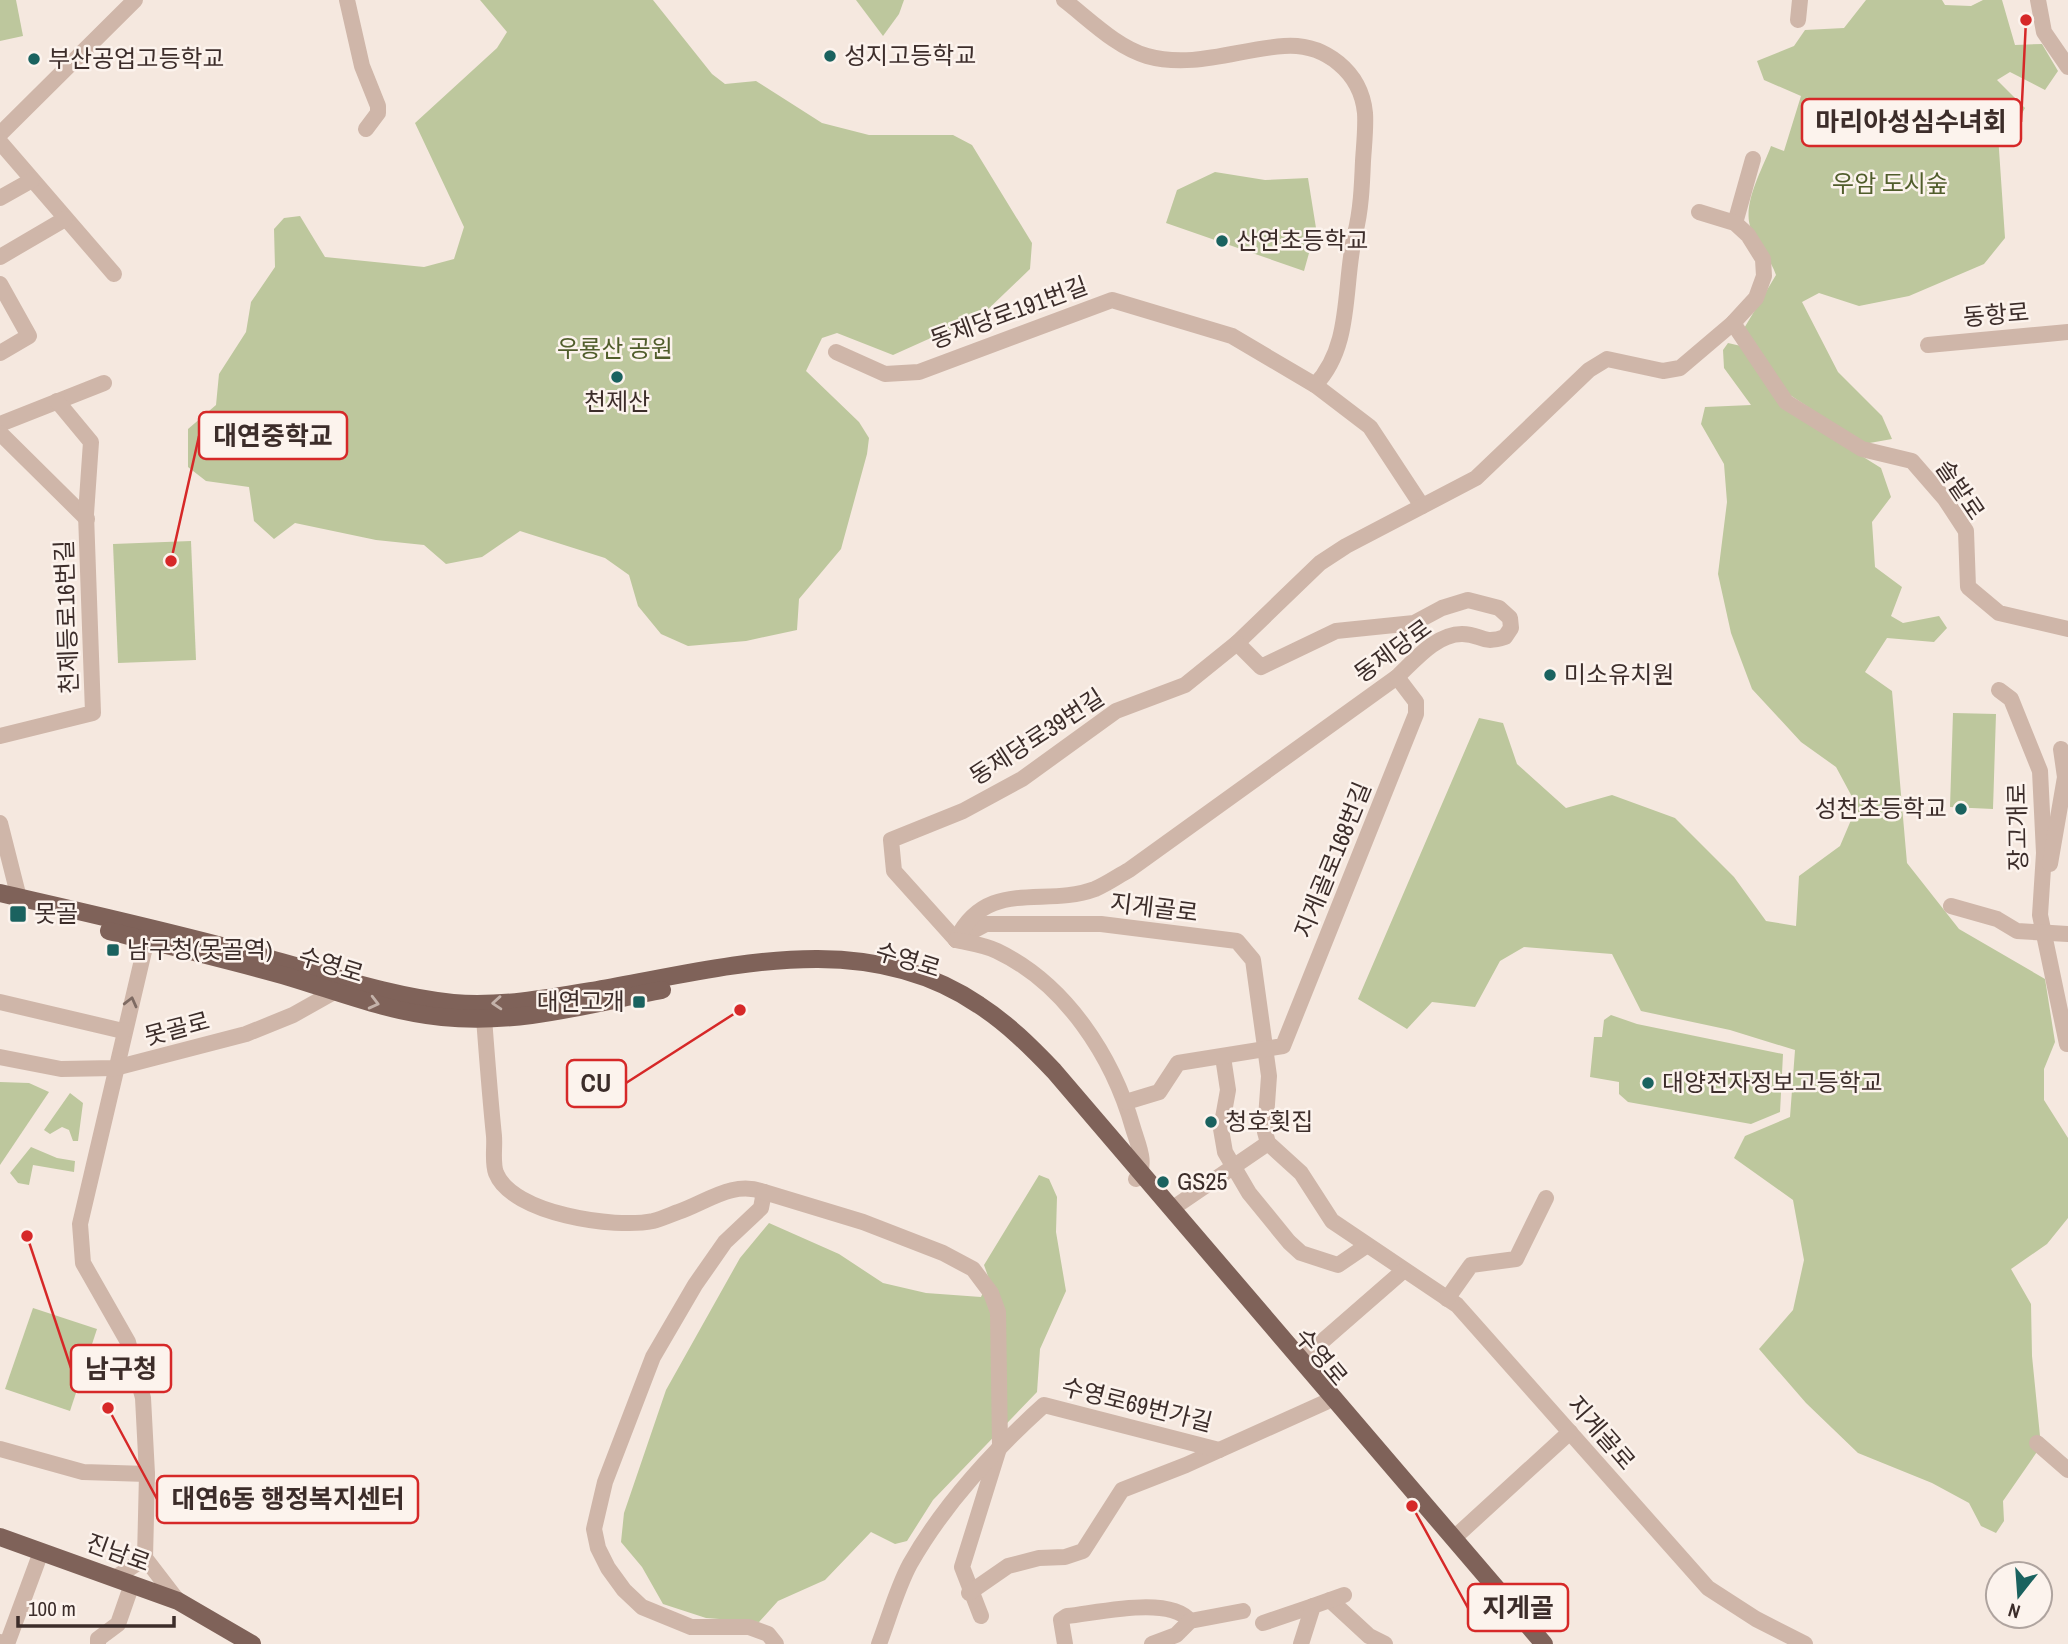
<svg xmlns="http://www.w3.org/2000/svg" width="2068" height="1644" font-family="'Archivo Narrow','Noto Sans KR',sans-serif">
	<style>
		.green { fill: #bdc79d }
		.lines { fill: none; stroke-linecap: round; stroke-linejoin: round }
		.minor { stroke: #cfb6a9; stroke-width: 16 }
		.major { stroke: #7f6259; stroke-width: 18 }
		.oneway { stroke: #7e6b63 }
		.oneway2 { stroke: #c4b2aa }
		.poi-dot { fill: #1a625f; stroke: #fcf3ed; stroke-width: 2.5 }
		.labels { text-anchor: middle; stroke-width: 5; stroke-linejoin: round; paint-order: stroke }
		.poi-label { font-size: 24px; fill: #3c2d2a; stroke: #fcf3ed; text-anchor: start }
		.park-label { font-size: 24px; fill: #505d2b; stroke: #fcf3ed }
		.street-label { font-size: 24px; fill: #3c2d2a; stroke: #fcf3ed }
		.leader { fill: none; stroke: #d62828; stroke-width: 2.5 }
		.callout-dot { fill: #d62828; stroke: #fcf3ed; stroke-width: 2.5 }
		.callout { fill: #fcf3ed; stroke: #d62828; stroke-width: 2.5 }
		.callout-label { font-size: 26px; text-anchor: middle; font-weight: bold; fill: #3c2d2a }
	</style>
	<rect width="100%" height="100%" fill="#f5e8df"/>
	<!-- green -->
	<g class="green">
		<polygon points="0,0 16,0 23,36 0,41"/>
		<polygon points="480,0 653,0 712,74 725,84 756,81 822,123 869,135 953,135 972,145 1032,243 1030,269 982,315 893,355 837,333 822,338 806,371 859,422 869,438 867,454 841,549 799,599 797,630 746,641 688,646 661,634 638,606 629,575 605,558 520,531 482,557 446,564 424,545 376,540 295,523 274,539 254,521 249,487 206,481 188,467 188,429 216,405 219,374 246,332 251,302 275,267 274,229 284,218 300,216 325,257 424,267 454,259 464,227 415,123 497,48 507,32"/>
		<polygon points="856,0 904,0 899,14 883,36"/>
		<path d="M1866 0H1942L1945 5 1971 6 1983 0H2002L2015 45 2042 44 2058 71 2045 90 2010 72 1997 80 2025 108 2020 117 1998 135 2005 238 1984 264 1909 296 1859 306 1819 293 1802 302 1838 372 1882 416 1892 439 1864 444 1790 395 1743 330 1776 275C1770 257 1755 243 1750 226 1743 202 1763 168 1771 146L1784 151 1801 96 1764 80 1757 61 1794 46 1805 30 1844 28Z"/>
		<polygon points="1215,172 1265,180 1308,178 1316,228 1304,271 1166,223 1177,190"/>
		<polygon points="1728,343 1741,346 1785,408 1881,468 1891,497 1872,522 1875,567 1902,587 1891,616 1903,623 1939,616 1947,628 1934,642 1887,638 1865,672 1892,691 1907,863 1959,929 2045,979 2055,1042 2044,1069 2044,1100 2068,1138 2068,1218 2047,1244 2011,1269 2031,1304 2032,1356 2041,1446 2003,1501 2004,1521 1996,1533 1981,1526 1969,1503 1932,1483 1858,1453 1806,1403 1759,1349 1793,1310 1804,1260 1793,1200 1734,1158 1745,1136 1790,1117 1795,1050 1730,1030 1641,1011 1612,954 1524,947 1500,961 1475,1007 1432,1002 1407,1029 1358,999 1479,718 1503,723 1517,764 1566,808 1612,795 1675,818 1734,877 1766,921 1796,926 1799,876 1840,846 1857,806 1836,767 1801,742 1752,689 1731,633 1718,574 1727,502 1724,464 1701,424 1705,407 1751,405 1724,368 1723,350"/>
		<polygon points="191,541 196,660 118,663 113,544"/>
		<polygon points="1953,713 1996,714 1993,809 1950,807"/>
		<polygon points="1611,1015 1637,1024 1783,1054 1780,1112 1751,1124 1628,1102 1619,1094 1619,1082 1590,1077 1594,1037 1602,1037 1604,1020"/>
		<polygon points="0,1082 29,1083 49,1092 0,1165"/>
		<polygon points="70,1093 83,1103 78,1141 73,1141 69,1130 62,1127 50,1134 44,1130"/>
		<polygon points="31,1147 57,1158 75,1161 74,1172 33,1165 29,1185 18,1183 10,1173"/>
		<polygon points="1039,1175 1049,1179 1057,1197 1056,1232 1066,1291 1040,1349 1037,1392 933,1500 907,1541 895,1544 871,1532 825,1580 778,1601 759,1622 706,1618 663,1604 642,1567 621,1542 624,1513 666,1390 740,1258 769,1223 839,1254 883,1283 926,1293 981,1297 989,1279 984,1265"/>
		<polygon points="33,1308 97,1329 70,1411 5,1389"/>
	</g>
	<g class="lines">
		<!-- minor -->
		<g class="minor">
			<polyline points="347,0 362,66 378,106 378,113 366,129"/>
			<path d="M1064 0C1089 19 1116 47 1147 56 1193 69 1239 49 1284 46 1325 43 1361 72 1365 113 1366 128 1364 145 1363 161 1362 186 1361 210 1355 234 1343 284 1353 346 1315 385"/>
			<polyline points="2038,0 2044,32 2068,67"/>
			<polyline points="1798,20 1800,0"/>
			<polyline points="0,134 135,0"/>
			<polyline points="0,142 114,274"/>
			<polyline points="0,198 32,180"/>
			<polyline points="1735,223 1753,159"/>
			<polyline points="0,257 65,219"/>
			<polyline points="0,284 29,336 0,353"/>
			<polyline points="1733,323 1786,402 1862,449 1912,461 1945,499 1966,531 1968,587 1999,613 2068,629"/>
			<polyline points="1928,345 2068,332"/>
			<polyline points="836,352 885,374 919,372 1112,300 1232,336 1315,385 1370,427 1422,506"/>
			<polyline points="0,424 104,383"/>
			<polyline points="0,433 87,519"/>
			<polyline points="1999,690 2011,699 2040,771 2044,853 2040,915 2067,1044"/>
			<polyline points="0,736 93,713 86,514 91,442 57,401"/>
			<polyline points="0,823 19,898"/>
			<polyline points="2050,864 2065,777 2061,749"/>
			<polyline points="1951,906 1997,919 2017,931 2068,934"/>
			<polyline points="149,930 80,1224 83,1263 128,1342 143,1398 147,1474 145,1558 178,1601"/>
			<polyline points="956,940 894,871 891,840 963,811 1022,779 1116,711 1185,685 1237,643 1320,563 1346,546 1476,478 1589,370 1607,359 1663,371 1680,368 1733,323 1756,298 1764,276 1763,259 1748,235 1735,223 1699,212"/>
			<polyline points="956,940 986,924 1101,924 1237,941 1253,960 1269,1076 1265,1132 1268,1143 1301,1173 1332,1221 1457,1305 1708,1588 1756,1619 1805,1644"/>
			<path d="M956 940C987 877 1044 908 1095 889 1107 884 1118 876 1129 870L1397 677C1415 660 1436 634 1462 634 1482 634 1481 645 1505 637L1511 628 1510 618 1499 608 1468 600 1442 608 1414 623 1336 631 1261 667 1237 643"/>
			<path d="M956 940C969 943 985 945 997 951 1066 984 1113 1057 1133 1128 1138 1145 1148 1164 1136 1179"/>
			<polyline points="0,1002 123,1031"/>
			<path d="M484 1018C487 1057 490 1097 494 1136 495 1148 492 1162 496 1173 512 1214 615 1229 653 1221 661 1219 670 1215 678 1212 707 1202 733 1180 764 1192L761 1208 725 1242 695 1285 653 1357 605 1482 594 1529 598 1548 608 1568 624 1590 642 1607 691 1627H749L768 1634 776 1644"/>
			<polyline points="0,1057 61,1069 115,1068 246,1034 293,1015 341,988"/>
			<polyline points="1223,1057 1228,1090 1221,1129 1225,1152 1249,1193 1289,1242 1301,1253 1338,1265 1366,1246"/>
			<polyline points="1126,1102 1159,1092 1178,1063 1283,1046 1416,714 1416,702 1397,677"/>
			<polyline points="764,1192 863,1222 943,1253 973,1269 991,1293 998,1312 1000,1445 962,1567 981,1616"/>
			<polyline points="1173,1208 1268,1143"/>
			<polyline points="1447,1299 1471,1265 1516,1259 1546,1198"/>
			<polyline points="1302,1359 1403,1271"/>
			<polyline points="2037,1443 2068,1470"/>
			<polyline points="0,1449 83,1472 147,1474"/>
			<polyline points="1454,1538 1570,1432"/>
			<polyline points="115,1578 145,1558"/>
			<polyline points="969,1593 1008,1566 1039,1558 1065,1557 1083,1551 1122,1490 1186,1465 1326,1402"/>
			<polyline points="1330,1600 1369,1636 1385,1644"/>
			<polyline points="1263,1623 1313,1606"/>
			<polyline points="0,1642 7,1644 41,1552"/>
			<polyline points="98,1644 98,1639 118,1624 132,1584"/>
			<path d="M879 1644C889 1618 897 1588 910 1564 944 1504 993 1451 1044 1405L1219 1450"/>
			<path d="M1065 1644 1061 1620 1067 1616C1097 1613 1170 1595 1190 1621"/>
			<polyline points="1152,1644 1176,1635 1190,1621 1243,1611"/>
			<polyline points="1301,1644 1313,1606 1344,1595"/>
		</g>
		<!-- major -->
		<g class="major">
			<path d="M0 893C87 913 173 932 259 956 324 973 386 996 453 1003 501 1007 550 998 597 990 724 968 863 926 979 1005 1007 1023 1031 1047 1054 1071L1544 1644"/>
			<path d="M109 931C169 946 229 960 289 977 339 992 389 1012 442 1017 518 1025 589 1004 662 990"/>
			<polyline points="0,1537 178,1601 252,1644"/>
		</g>
	</g>
	<!-- one-way arrows -->
	<defs><path id="oneway-chevron" d="M-2-3.5L2.5 0L-2 3.5" fill="none" stroke-width="1.6" stroke-linecap="round" stroke-linejoin="round" transform="scale(1.75)"/></defs>
	<use class="oneway" href="#oneway-chevron" transform="translate(131 1002) rotate(-76)"/>
	<g class="oneway2">
		<use href="#oneway-chevron" transform="translate(374 1003) rotate(14)"/>
		<use href="#oneway-chevron" transform="translate(497 1003) rotate(176)"/>
	</g>
	<!-- markers -->
	<g class="poi-dot">
		<circle cx="830" cy="56" r="7"/>
		<circle cx="34" cy="59" r="7"/>
		<circle cx="1222" cy="241" r="7"/>
		<circle cx="617" cy="377" r="7"/>
		<circle cx="1550" cy="675" r="7"/>
		<circle cx="1961" cy="809" r="7"/>
		<rect x="9" y="905" width="18" height="18" rx="3.5"/>
		<rect x="106" y="943" width="14" height="14" rx="3.5"/>
		<rect x="632" y="995" width="14" height="14" rx="3.5"/>
		<circle cx="1648" cy="1083" r="7"/>
		<circle cx="1211" cy="1122" r="7"/>
		<circle cx="1163" cy="1182" r="7"/>
	</g>
	<g class="labels">
		<!-- poi labels -->
		<g class="poi-label">
			<text x="844" y="64">성지고등학교</text>
			<text x="48" y="67">부산공업고등학교</text>
			<text x="1236" y="249">산연초등학교</text>
			<text x="617" y="410" text-anchor="middle">천제산</text>
			<text x="1564" y="683">미소유치원</text>
			<text x="1947" y="817" text-anchor="end">성천초등학교</text>
			<text x="34" y="922">못골</text>
			<text x="127" y="958">남구청(못골역)</text>
			<text x="625" y="1010" text-anchor="end">대연고개</text>
			<text x="1662" y="1091">대양전자정보고등학교</text>
			<text x="1225" y="1130">청호횟집</text>
			<text x="1177" y="1190">GS25</text>
		</g>
		<!-- park labels -->
		<g class="park-label">
			<text x="1890" y="192">우암 도시숲</text>
			<text x="615" y="357">우룡산 공원</text>
		</g>
		<!-- street labels -->
		<g class="street-label">
			<text transform="translate(1009 313) rotate(-20)" y="8">동제당로191번길</text>
			<text transform="translate(1996 315) rotate(-5)" y="8">동항로</text>
			<text transform="translate(1960 490) rotate(56)" y="8">솔밭로</text>
			<text transform="translate(67 617) rotate(-92)" y="8">천제등로16번길</text>
			<text transform="translate(1393 651) rotate(-36)" y="8">동제당로</text>
			<text transform="translate(1037 737) rotate(-33)" y="8">동제당로39번길</text>
			<text transform="translate(2018 827) rotate(-91)" y="8">장고개로</text>
			<text transform="translate(1333 860) rotate(-68)" y="8">지게골로168번길</text>
			<text transform="translate(1154 908) rotate(7)" y="8">지게골로</text>
			<text transform="translate(908 960) rotate(17)" y="8">수영로</text>
			<text transform="translate(331 965) rotate(17)" y="8">수영로</text>
			<text transform="translate(177 1029) rotate(-15)" y="8">못골로</text>
			<text transform="translate(1321 1357) rotate(50)" y="8">수영로</text>
			<text transform="translate(1137 1405) rotate(14)" y="8">수영로69번가길</text>
			<text transform="translate(1601 1433) rotate(49)" y="8">지게골로</text>
			<text transform="translate(118 1553) rotate(20)" y="8">진남로</text>
		</g>
	</g>
	<!-- callouts -->
	<path class="leader" d="M2026 20L2021 122M171 561L199 436M740 1010L626 1083M27 1236L71 1368M108 1408L157 1499M1412 1506L1468 1608"/>
	<g class="callout-dot">
		<circle cx="2026" cy="20" r="7"/>
		<circle cx="171" cy="561" r="7"/>
		<circle cx="740" cy="1010" r="7"/>
		<circle cx="27" cy="1236" r="7"/>
		<circle cx="108" cy="1408" r="7"/>
		<circle cx="1412" cy="1506" r="7"/>
	</g>
	<g class="callout">
		<rect x="1802" y="99" width="219" height="47" rx="7"/>
		<rect x="199" y="412" width="148" height="47" rx="7"/>
		<rect x="567" y="1060" width="59" height="47" rx="7"/>
		<rect x="71" y="1345" width="100" height="47" rx="7"/>
		<rect x="157" y="1476" width="261" height="47" rx="7"/>
		<rect x="1468" y="1584" width="100" height="47" rx="7"/>
	</g>
	<g class="callout-label">
		<text x="1911" y="131">마리아성심수녀회</text>
		<text x="273" y="445">대연중학교</text>
		<text x="596" y="1092">CU</text>
		<text x="121" y="1378">남구청</text>
		<text x="288" y="1508">대연6동 행정복지센터</text>
		<text x="1518" y="1617">지게골</text>
	</g>
	<!-- north arrow -->
	<g transform="translate(2019 1595) rotate(197)"><circle r="33" fill="#fcf3ed" stroke="#afa49f" stroke-width="2"/>
	<path d="M0-5L12 26L0 18L-12 26Z" fill="#1a625f"/>
	<text y="-10" font-size="19" font-weight="bold" text-anchor="middle" fill="#3c2d2a">N</text>
	</g>
	<!-- scale -->
	<path d="M18 1616v10h156v-10" fill="none" stroke="#3c2d2a" stroke-width="3.5"/>
	<text x="28" y="1616" font-size="21" fill="#3c2d2a" stroke="#fcf3ed" stroke-width="5" paint-order="stroke">100 m</text>
</svg>
